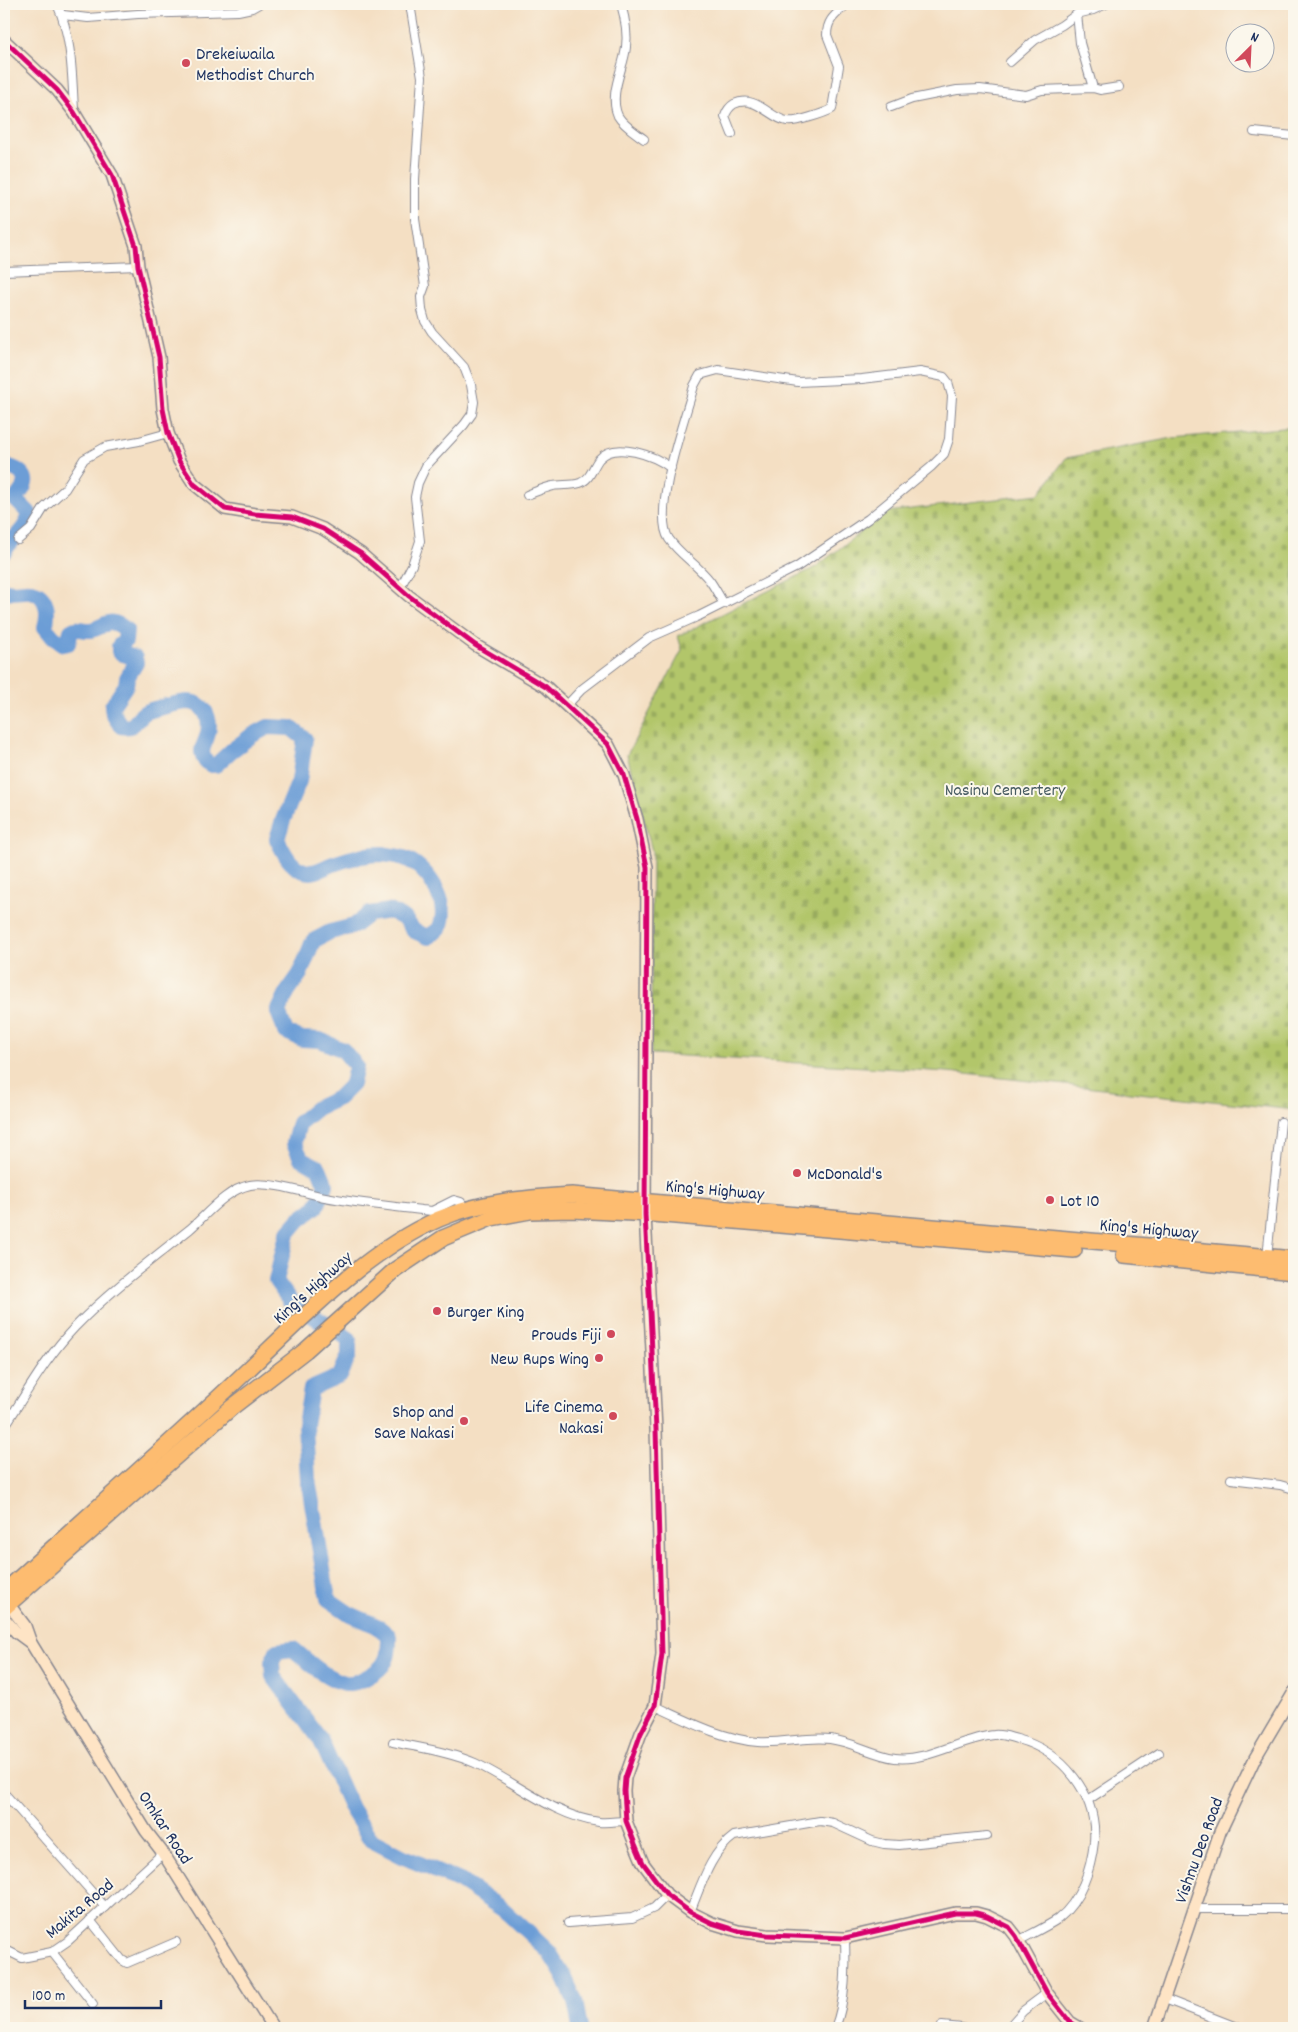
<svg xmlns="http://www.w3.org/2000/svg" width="1298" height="2032" font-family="Dekko,sans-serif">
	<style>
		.cemetery { fill: url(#cemetery-stones); stroke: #667a64 }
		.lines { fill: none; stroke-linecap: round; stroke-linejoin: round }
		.river { stroke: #6c9dd6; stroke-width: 16 }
		.street-casing { stroke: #888790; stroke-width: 10 }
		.secondary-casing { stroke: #888790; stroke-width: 14 }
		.highway-casing { stroke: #888790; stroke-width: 18 }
		.street { stroke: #fff; stroke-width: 8 }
		.secondary { stroke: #fee4c5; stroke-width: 11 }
		.highway { stroke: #fdbc6f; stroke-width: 15 }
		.cycleway-casing { stroke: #fbf7ec; stroke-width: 8 }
		.cycleway { stroke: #d6006c; stroke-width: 5 }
		.poi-dot { fill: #d1495b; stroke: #fbf7ec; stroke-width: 2 }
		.labels { text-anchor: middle; stroke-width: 4; stroke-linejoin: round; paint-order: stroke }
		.poi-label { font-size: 18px; fill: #1b2f5e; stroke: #fbf7ec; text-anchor: start }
		.park-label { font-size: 18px; fill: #485c62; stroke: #fbf7ec }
		.street-label { font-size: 18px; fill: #1b2f5e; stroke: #fbf7ec }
	</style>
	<defs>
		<pattern id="cemetery-stones" width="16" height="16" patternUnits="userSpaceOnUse" patternTransform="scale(1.25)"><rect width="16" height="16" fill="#b2c66a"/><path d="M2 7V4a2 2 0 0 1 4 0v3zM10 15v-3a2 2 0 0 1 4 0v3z" fill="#98aa5e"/></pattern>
	</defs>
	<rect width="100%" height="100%" fill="#fbf7ec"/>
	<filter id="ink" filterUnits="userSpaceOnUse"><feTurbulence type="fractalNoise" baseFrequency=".02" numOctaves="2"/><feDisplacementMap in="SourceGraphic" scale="10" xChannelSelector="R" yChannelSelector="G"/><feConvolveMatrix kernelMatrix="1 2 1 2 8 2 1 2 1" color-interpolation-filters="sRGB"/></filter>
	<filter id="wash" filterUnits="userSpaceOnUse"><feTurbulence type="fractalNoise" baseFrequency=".0096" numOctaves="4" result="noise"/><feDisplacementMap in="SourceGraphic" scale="20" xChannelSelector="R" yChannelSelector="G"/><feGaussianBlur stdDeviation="1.12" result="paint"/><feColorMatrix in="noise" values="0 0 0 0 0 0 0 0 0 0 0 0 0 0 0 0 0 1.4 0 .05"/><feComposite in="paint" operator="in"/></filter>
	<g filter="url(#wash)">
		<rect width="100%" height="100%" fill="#f4dfc3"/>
		<!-- cemetery -->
		<polygon class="cemetery" points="1294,427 1294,1110 947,1072 651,1054 652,851 627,755 682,650 678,636 816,567 886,512 1039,494 1066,458 1173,438"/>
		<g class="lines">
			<!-- river -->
			<g class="river">
				<path d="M4 466C13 467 30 474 24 486 22 492 17 495 16 500L29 513C28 530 12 537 4 552"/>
				<path d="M4 590C13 594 21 590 31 591 48 594 49 614 45 627L53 637 63 644 68 643 71 631C78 626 83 631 91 630 106 627 109 615 126 630L125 641 119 646V651L123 654 135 658 136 663 127 678 126 685 112 706 113 714 121 726C138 729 134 718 146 712 152 709 182 702 188 702 205 703 211 718 208 733 207 739 203 745 202 751 202 756 204 759 206 762L211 765H216L231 751 251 736 268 727 291 728 305 739 299 781 283 820 277 839C284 853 292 872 311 872 319 872 328 865 336 863 350 858 367 854 382 854 388 855 398 856 404 858 427 866 451 903 440 927 438 931 432 934 428 937L414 931 405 919 390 911 369 914 354 926 330 932 313 941 300 974 288 991 278 1012 286 1032 302 1039 320 1040 343 1050 356 1066 352 1084 338 1098 317 1108 299 1123 294 1143 301 1158 319 1168 326 1185 317 1206 299 1220 287 1234 276 1281 291 1302 349 1339V1355L340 1376 311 1389 305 1425 308 1479 328 1599 350 1614 377 1626 389 1636C389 1653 389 1663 374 1673 366 1678 355 1685 345 1683 326 1679 308 1661 293 1649L277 1651 272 1662 273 1676 320 1739 351 1808 371 1840 404 1857 460 1881 504 1910 549 1952 564 1976 575 2001 580 2028"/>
			</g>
		</g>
	</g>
	<g filter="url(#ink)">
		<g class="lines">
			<defs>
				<g id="street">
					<path d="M57 4C72 37 72 74 74 110"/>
					<path d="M621 4C625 18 628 32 626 47 624 68 608 94 618 116 623 125 636 133 644 139"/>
					<polyline points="1077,14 1080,43 1093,88"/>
					<polyline points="63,15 88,18 138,14 238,11 252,8 259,4"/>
					<polyline points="1010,62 1035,40 1062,25 1077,14 1093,10 1106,4"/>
					<polyline points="891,107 912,99 957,90 980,89 1026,95 1042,90 1093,88 1100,90 1119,87"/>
					<polyline points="1254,132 1294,136"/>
					<path d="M732 134 725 116C727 110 729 107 734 104 756 94 769 118 787 121 795 123 825 113 832 109L839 66 827 35C827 20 835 15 846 5"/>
					<polyline points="4,271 138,266"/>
					<path d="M527 495C535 492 544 488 553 486 561 484 571 486 580 483 591 479 592 468 599 459 615 440 655 456 671 468"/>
					<polyline points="18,540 31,529 44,508 65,489 84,459 105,447 139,441 168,433"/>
					<polyline points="400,588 412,565 420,541 415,497 418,483 426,466 464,425 472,414 474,402 471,385 464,367 432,332 425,321 422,310 421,297 425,286 415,219 415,179 422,77 410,4"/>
					<path d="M567 705 582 689 649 638 699 616 797 567 868 519 931 467 944 454 949 439 952 396 948 382 944 377 920 372 862 379 798 382 718 370 700 375 694 386C685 418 651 512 669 539 680 555 698 565 710 581 715 588 719 596 724 604"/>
					<polyline points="1267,1257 1281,1122"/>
					<path d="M5 1426C27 1392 47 1356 75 1327 110 1291 151 1260 190 1229 208 1213 226 1190 250 1185 268 1181 306 1193 325 1197 356 1203 390 1206 422 1210L432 1211 454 1200 461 1202 465 1210"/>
					<polyline points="1231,1479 1280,1485 1294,1489"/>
					<path d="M655 1706C688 1721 722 1739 758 1742 782 1744 807 1736 830 1739 853 1742 873 1755 895 1758 927 1762 962 1738 994 1735 1002 1734 1009 1737 1017 1739 1062 1751 1098 1794 1094 1842 1091 1869 1081 1901 1058 1919 1046 1927 1031 1934 1018 1941"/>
					<path d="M393 1742C420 1748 450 1752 475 1763 516 1782 554 1816 599 1822 608 1823 618 1821 626 1821"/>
					<polyline points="4,1793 105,1907"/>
					<polyline points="1088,1800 1159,1753"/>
					<polyline points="1194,1909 1294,1909"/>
					<path d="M690 1912C701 1886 710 1853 734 1836L820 1821 833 1823 872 1841 884 1844 899 1845 987 1836"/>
					<polyline points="90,1920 122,1960 127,1963 176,1942"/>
					<polyline points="568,1923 632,1918 654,1908 667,1895"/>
					<polyline points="4,1949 22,1958 52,1952 68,1941 163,1853"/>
					<polyline points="52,1952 93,2004"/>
					<polyline points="1165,1999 1239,2028"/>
					<polyline points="942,2026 962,2028"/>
					<path d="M835 2028C846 2000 846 1968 845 1938"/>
					<polyline points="1008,2028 1023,2011 1047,1993"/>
				</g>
				<g id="secondary">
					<polyline points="4,40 57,90 74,112 112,175 136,246 138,266 159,357 163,409 168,433 179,461 194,484 225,509 255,514 292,517 323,529 360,553 409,596 475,645 546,687 608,744 624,775 637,819 647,867 645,1214 656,1429 662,1654 655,1706 641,1733 625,1778 624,1791 626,1821 635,1844 643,1863 667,1895 690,1912 712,1923 738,1931 767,1935 845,1938 955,1913 976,1913 987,1916 1009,1927 1016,1936 1047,1993 1070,2022 1080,2028"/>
					<polyline points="4,1598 25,1626 31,1643 146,1831 163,1853 273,2028"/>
					<polyline points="4,1618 16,1632 31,1643"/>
					<polyline points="1154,2028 1220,1832 1255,1758 1294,1692"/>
				</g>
				<g id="highway">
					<polyline points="1124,1255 1294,1272"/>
					<path d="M4 1592C80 1523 158 1454 233 1384 294 1327 361 1253 439 1219 481 1201 526 1198 572 1195L1294 1259"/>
					<polyline points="4,1608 231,1408 306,1350 395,1270 443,1238 491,1218 530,1211 572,1210 652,1214 1074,1250"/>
				</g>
			</defs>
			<!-- street casing -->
			<use href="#street" class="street-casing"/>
			<!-- secondary casing -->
			<use href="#secondary" class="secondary-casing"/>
			<!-- highway casing -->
			<use href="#highway" class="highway-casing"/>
			<!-- street -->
			<use href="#street" class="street"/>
			<!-- secondary -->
			<use href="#secondary" class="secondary"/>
			<!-- highway -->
			<use href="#highway" class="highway"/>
			<defs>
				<polyline id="cycleway" points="4,40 57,90 74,112 112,175 136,246 138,266 159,357 163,409 168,433 179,461 194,484 225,509 255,514 292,517 323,529 360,553 409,596 475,645 546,687 608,744 624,775 637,819 647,867 645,1214 656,1429 662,1654 655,1706 641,1733 625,1778 624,1791 626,1821 635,1844 643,1863 667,1895 690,1912 712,1923 738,1931 767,1935 845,1938 955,1913 976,1913 987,1916 1009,1927 1016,1936 1047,1993 1070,2022 1080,2028"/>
			</defs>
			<!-- cycleway casing -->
			<use href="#cycleway" class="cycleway-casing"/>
			<!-- cycleway -->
			<use href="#cycleway" class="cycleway"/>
		</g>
	</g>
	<!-- markers -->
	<g class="poi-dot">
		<circle cx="186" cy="63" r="5"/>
		<circle cx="797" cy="1173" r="5"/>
		<circle cx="1050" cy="1200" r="5"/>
		<circle cx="437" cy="1311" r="5"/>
		<circle cx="611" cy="1334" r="5"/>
		<circle cx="599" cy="1358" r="5"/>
		<circle cx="613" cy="1416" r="5"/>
		<circle cx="464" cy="1421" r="5"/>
	</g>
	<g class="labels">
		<!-- poi labels -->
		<g class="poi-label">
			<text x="196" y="59">Drekeiwaila<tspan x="196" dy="21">Methodist Church</tspan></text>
			<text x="807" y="1179">McDonald's</text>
			<text x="1060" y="1206">Lot 10</text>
			<text x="447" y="1317">Burger King</text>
			<text x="601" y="1340" text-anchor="end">Prouds Fiji</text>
			<text x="589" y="1364" text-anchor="end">New Rups Wing</text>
			<text x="603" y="1412" text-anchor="end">Life Cinema<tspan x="603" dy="21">Nakasi</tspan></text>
			<text x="454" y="1417" text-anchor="end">Shop and<tspan x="454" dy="21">Save Nakasi</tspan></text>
		</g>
		<!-- park labels -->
		<g class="park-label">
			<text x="1005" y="795">Nasinu Cemertery</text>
		</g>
		<!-- street labels -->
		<g class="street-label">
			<text transform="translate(715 1189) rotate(5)" y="6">King's Highway</text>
			<text transform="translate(1149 1228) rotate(5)" y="6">King's Highway</text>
			<text transform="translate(312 1287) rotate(-42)" y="6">King's Highway</text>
			<text transform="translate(166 1827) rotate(57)" y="6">Omkar Road</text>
			<text transform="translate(1198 1850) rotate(-70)" y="6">Vishnu Deo Road</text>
			<text transform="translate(79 1908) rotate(-40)" y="6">Makita Road</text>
		</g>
	</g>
	<!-- margin -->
	<rect width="1298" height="2032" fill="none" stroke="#fbf7ec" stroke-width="20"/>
	<!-- north arrow -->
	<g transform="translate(1250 48) rotate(24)"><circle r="24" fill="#fbf7ec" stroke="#a1a7b3"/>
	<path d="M0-4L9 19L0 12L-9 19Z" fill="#d1495b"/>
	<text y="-8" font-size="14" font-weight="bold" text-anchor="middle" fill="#1b2f5e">N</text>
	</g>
	<!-- scale -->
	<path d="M25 2000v8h136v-8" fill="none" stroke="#1b2f5e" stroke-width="2.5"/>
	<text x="32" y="2000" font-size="15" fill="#1b2f5e" stroke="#fbf7ec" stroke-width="4" paint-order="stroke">100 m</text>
</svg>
